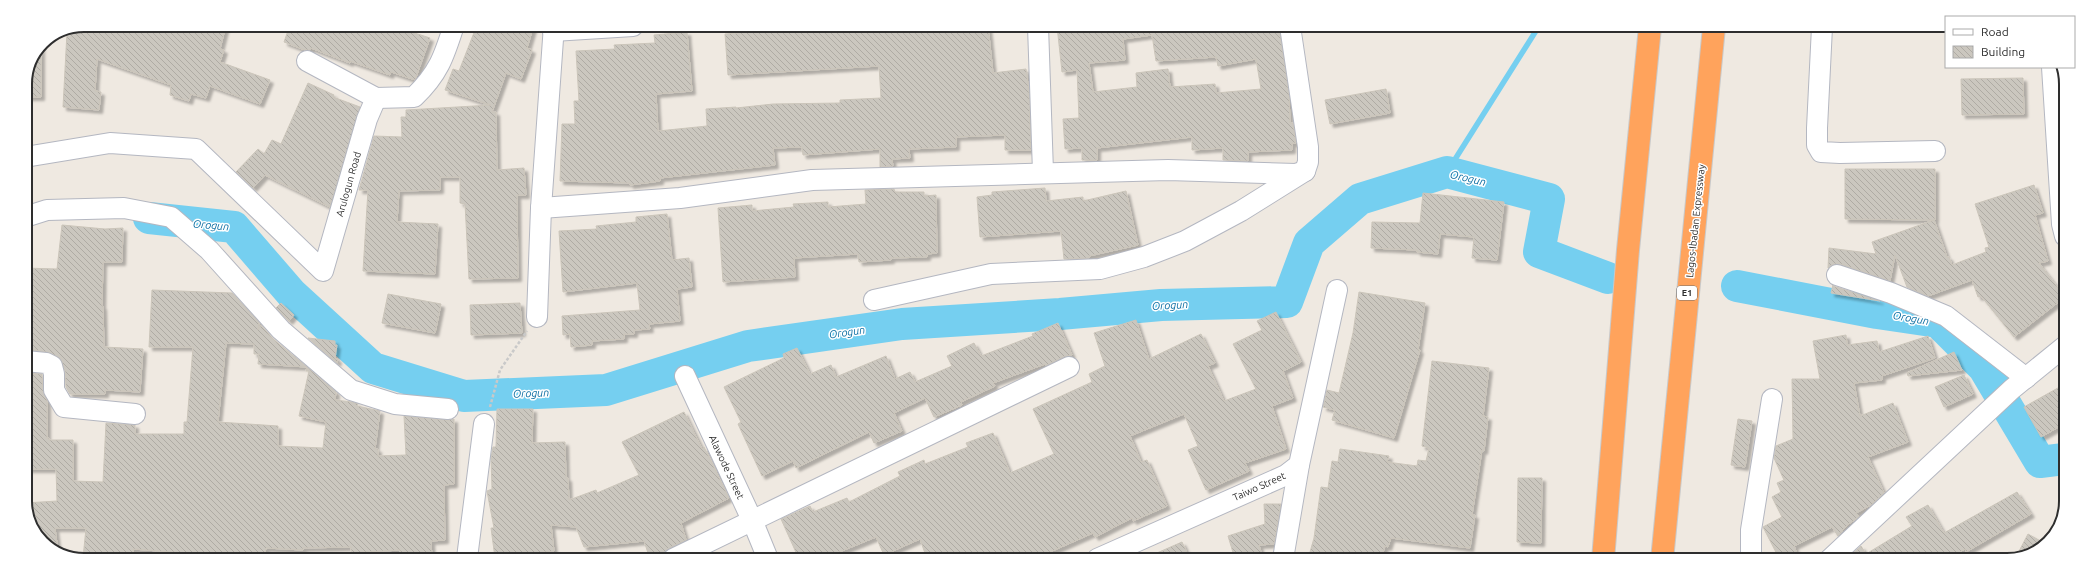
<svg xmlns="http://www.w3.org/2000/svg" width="2091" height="585" font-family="Ubuntu,sans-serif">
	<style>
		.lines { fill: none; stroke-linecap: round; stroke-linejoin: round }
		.stream { stroke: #75cff0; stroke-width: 5.5 }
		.river { stroke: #75cff0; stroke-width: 32 }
		.building { fill: url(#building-back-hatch); stroke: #cbc5ba; fill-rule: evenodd; filter: url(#shadow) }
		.street-casing { stroke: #b4b7c1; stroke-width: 22 }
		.highway-casing { stroke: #c9c9c9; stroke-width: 24 }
		.path { stroke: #c9c9c9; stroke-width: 2.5; stroke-dasharray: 3 2; stroke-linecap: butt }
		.street { stroke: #fff; stroke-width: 20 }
		.highway { stroke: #ffa35c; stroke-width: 22 }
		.labels { text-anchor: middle; stroke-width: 3; stroke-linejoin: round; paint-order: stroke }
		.shield { fill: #fff; stroke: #6d6d6d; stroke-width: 1 }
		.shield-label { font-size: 9px; font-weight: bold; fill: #2e2e2e }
		.street-label { font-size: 10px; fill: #2e2e2e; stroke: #fff }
		.water-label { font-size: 11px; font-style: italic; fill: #0d6fa3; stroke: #fff }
		.rim { fill: none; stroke: #2e2e2e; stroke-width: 2 }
	</style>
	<defs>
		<pattern id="building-back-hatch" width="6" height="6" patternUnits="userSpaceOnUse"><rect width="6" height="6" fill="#cbc7bf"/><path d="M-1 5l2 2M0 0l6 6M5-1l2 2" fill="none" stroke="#afaba4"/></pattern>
		<filter id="shadow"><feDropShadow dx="3.5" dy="3.5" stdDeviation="1" flood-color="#0004"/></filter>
	</defs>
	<rect width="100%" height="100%" fill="#efe9e1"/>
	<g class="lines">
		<!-- stream -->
		<polyline class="stream" points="1447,172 1539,26"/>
		<!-- river -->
		<g class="river">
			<polyline points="149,218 234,227 291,293 373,368 464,396 606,390 748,346 902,324 1060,314 1161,305 1287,302 1309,243 1360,199 1447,172 1549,199 1539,252 1608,278"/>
			<polyline points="1737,286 1877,313 1938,322 1984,368 2040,462 2064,459"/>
		</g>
	</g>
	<!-- building -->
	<g class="building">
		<polygon points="118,25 226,25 220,49 224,50 220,62 270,80 260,104 210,86 206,98 191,94 189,101 170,95 171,85 97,59 95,91 101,92 99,110 63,107 67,32 80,27 117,29"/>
		<polygon points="290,25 390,25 430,38 415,80 391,72 390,75 350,61 350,63 311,48 310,50 305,50 284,42"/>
		<polygon points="477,25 534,25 527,48 532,50 521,79 506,73 492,112 496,112 497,170 524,168 526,195 517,195 518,278 469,279 465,204 460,203 460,177 440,177 440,190 399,191 397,222 438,224 435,274 363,271 368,190 359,190 374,136 402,137 401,117 406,117 406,110 491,105 445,90 453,69 459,71"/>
		<polygon points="821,26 864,26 864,30 915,26 988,26 993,73 1026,69 1029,92 1031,150 1005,150 1005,135 956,137 956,147 909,149 910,158 892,159 893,166 880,167 880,149 803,155 802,147 773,148 775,165 660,178 660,181 630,185 630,183 560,181 562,124 575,124 574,101 579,101 576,51 615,49 614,45 655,43 654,35 687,32 692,91 656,94 658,131 707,126 706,109 736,107 736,108 773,104 840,103 840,100 881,98 879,66 728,75 725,34"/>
		<path d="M1057 26H1279L1289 94 1290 123H1293L1296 143H1292V150L1248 152V161L1223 160V148L1192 150V137L1097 148V160H1082V148L1065 149 1063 119 1079 118 1077 70 1062 72ZM1152 35 1156 61 1216 57 1218 66 1256 59 1261 89 1216 93 1215 84 1170 87 1168 69 1136 73 1137 87 1093 92 1089 63 1125 60 1123 39Z"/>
		<polygon points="41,45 41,97 25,97 25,84"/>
		<polygon points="2023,78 2024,114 1962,115 1961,79"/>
		<polygon points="308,83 334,95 333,97 360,107 330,207 265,175 253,188 236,172 258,149 264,154 272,140 281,144"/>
		<polygon points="1386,89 1390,113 1330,124 1325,100"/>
		<polygon points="1845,169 1935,169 1935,220 1845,219"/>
		<polygon points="2034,185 2043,213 2035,215 2048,261 2039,263 2065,297 2014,337 1981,296 1978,297 1972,280 1928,296 1907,287 1895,255 1890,281 1841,264 1834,264 1828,268 1829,248 1876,254 1872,242 1934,220 1947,257 1949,257 1952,265 1986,252 1985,248 1989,247 1975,204"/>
		<polygon points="1045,188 1046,201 1083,197 1083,201 1126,191 1138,245 1089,256 1089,258 1064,259 1061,231 980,237 977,197 992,195 992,192"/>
		<polygon points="894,189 895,192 924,192 924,196 936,195 937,253 927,254 927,257 891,258 891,260 859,262 858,254 794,258 795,277 723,282 718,208 752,205 752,211 794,207 793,204 828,202 828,207 866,204 865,190"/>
		<polygon points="1423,193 1504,202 1497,260 1472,258 1474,237 1440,234 1438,254 1417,252 1417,250 1371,248 1372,222 1420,223"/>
		<polygon points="667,214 672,260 689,258 692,287 677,289 680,321 649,324 650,329 634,330 634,334 624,334 624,339 592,341 592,345 571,347 570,334 563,335 562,316 640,310 637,283 563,292 559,231 597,229 596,226 636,222 636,217"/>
		<polygon points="62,225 105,229 123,228 122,262 103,262 102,306 103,306 104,347 143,349 140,392 105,390 105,394 70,394 66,387 65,371 61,359 51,353 25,348 25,268 57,269"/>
		<polygon points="1833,285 1833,286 1880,301 1831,293"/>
		<polygon points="152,290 232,293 259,322 258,330 261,325 273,339 307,367 258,364 259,354 254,354 254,344 226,343 218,422 278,426 278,446 323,448 326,422 299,416 309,371 306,371 307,367 336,392 335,400 352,402 358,404 357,406 380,411 375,449 378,449 378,456 406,455 404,416 447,420 454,419 454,484 444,485 445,540 431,541 432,558 400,558 400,550 351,553 351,547 303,548 303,550 266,548 264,558 183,558 184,553 133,549 133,558 83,558 86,528 55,528 58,551 40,540 25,503 57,501 56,469 25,469 25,373 42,374 43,390 47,401 47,438 49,438 49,440 73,440 73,481 103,482 106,423 135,425 135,434 184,434 184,422 187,422 193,347 149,347"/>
		<polygon points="1359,292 1425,303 1418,350 1420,350 1394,438 1332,420 1335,410 1323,407 1327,390 1339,393 1353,333"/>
		<polygon points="388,294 441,304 435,333 382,323"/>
		<polygon points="281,303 294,315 289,321 276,308"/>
		<polygon points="520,303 522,333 471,335 470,305"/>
		<polygon points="1276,312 1301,362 1283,371 1293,398 1272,406 1286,449 1245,463 1249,471 1206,490 1188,450 1198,446 1184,414 1130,436 1141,462 1147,460 1167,506 1133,521 1132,518 1095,537 1093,533 1041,556 1043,559 927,559 920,539 884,555 876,537 832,555 834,559 799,559 781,519 810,506 813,512 847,498 849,502 900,476 898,472 924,460 925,464 968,447 966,443 993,433 1010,473 1054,454 1033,409 1092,382 1089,374 1105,366 1094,333 1136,320 1149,359 1201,334 1215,363 1208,366 1224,401 1256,389 1233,344 1262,330 1257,321"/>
		<polygon points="1058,323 1072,355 1064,357 1046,366 1045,364 993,383 995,386 961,402 962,405 934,417 925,398 894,413 902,431 874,443 869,432 796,468 793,461 762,476 738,424 741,422 724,387 784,358 783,354 797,348 810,374 831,365 836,377 886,356 895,379 910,372 915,382 952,366 947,356 974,343 981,356 1033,336 1032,334"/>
		<polygon points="1846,335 1847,345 1877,341 1879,352 1928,336 1935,358 1882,376 1882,380 1854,383 1860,416 1893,403 1908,442 1868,457 1884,493 1871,505 1856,513 1859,517 1847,525 1838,536 1832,527 1794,546 1800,560 1780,560 1763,527 1782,517 1772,497 1781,492 1777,483 1784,480 1774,458 1776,446 1793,439 1792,379 1820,379 1813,341"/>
		<polygon points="308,338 335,341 335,345 337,345 335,359 338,359 337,363"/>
		<polygon points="1954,352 1962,370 1908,376 1907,373"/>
		<polygon points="1432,361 1489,368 1483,416 1488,417 1484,451 1482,450 1472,515 1475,515 1470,548 1391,538 1388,547 1385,546 1381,559 1308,559 1314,538 1321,487 1328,488 1332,461 1338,462 1340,449 1389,456 1387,462 1417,466 1418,460 1426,461 1429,448 1422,446"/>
		<polygon points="1964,375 1973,394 1944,407 1935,387"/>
		<polygon points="2065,384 2064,424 2041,437 2024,407"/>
		<polygon points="497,409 533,409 532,443 565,442 566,478 568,478 569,500 596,490 597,493 639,475 622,442 684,412 702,449 704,447 729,498 681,523 686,540 668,549 663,555 650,559 644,541 584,547 576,527 551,525 554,551 495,558 491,528 494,528 487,491 492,489 491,458 493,447 496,447"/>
		<polygon points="1738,419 1752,421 1745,467 1731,465"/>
		<polygon points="1518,478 1542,478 1541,543 1517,542"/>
		<polygon points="2017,492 2031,514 1966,552 1965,549 1945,560 1854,560 1851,555 1861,546 1866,554 1912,526 1906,517 1928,505 1944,533"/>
		<polygon points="1264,504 1281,504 1274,544 1259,545 1263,559 1235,559 1228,536 1265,524"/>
		<polygon points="2028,534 2046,544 2043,548 2016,557"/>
		<polygon points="1182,542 1190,559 1143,559"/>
	</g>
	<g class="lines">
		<defs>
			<g id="street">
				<polyline points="1038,26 1043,172"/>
				<polyline points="1822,27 1817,128 1817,145 1821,152 1840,153 1935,151"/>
				<polyline points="553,31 633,26"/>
				<path d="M307 61 376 98 414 97C438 74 444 57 454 25"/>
				<polyline points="2052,67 2062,224 2065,236"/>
				<polyline points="25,157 110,143 196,149 323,271 367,119 376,98"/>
				<polyline points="541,208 680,198 812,180 1168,170 1296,174 1305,171"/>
				<polyline points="25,217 47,210 124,208 171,217 209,250 281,330 351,390 395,404 448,409"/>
				<polyline points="1837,275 1891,293 1946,316 2026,378"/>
				<polyline points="874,300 991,274 1100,269 1144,257 1185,241 1241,211 1305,171 1308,162 1308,147 1290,26"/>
				<polyline points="537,317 541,208 554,25"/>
				<polyline points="25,361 46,363 52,366 54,374 54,390 64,407 135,414"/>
				<polyline points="685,376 752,520 768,559"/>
				<polyline points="467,558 484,424"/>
				<polyline points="673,559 1069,367"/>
				<polyline points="1097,559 1286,475 1299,465 1337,290"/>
				<polyline points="1283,559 1299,465"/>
				<polyline points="1751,560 1751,530 1772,399"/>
				<polyline points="1829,560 2012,389 2065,346"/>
			</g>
			<g id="highway">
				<polyline points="1603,560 1628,250 1650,27"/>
				<polyline points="1662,560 1714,27"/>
			</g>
		</defs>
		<!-- street casing -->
		<use href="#street" class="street-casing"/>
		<!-- highway casing -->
		<use href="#highway" class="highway-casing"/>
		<!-- path -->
		<polyline class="path" points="490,407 500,370 527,331"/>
		<!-- street -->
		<use href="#street" class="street"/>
		<!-- highway -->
		<use href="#highway" class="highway"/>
	</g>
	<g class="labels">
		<!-- shield labels -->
		<rect class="shield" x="1677" y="286" width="20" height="14" rx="3"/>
		<g class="shield-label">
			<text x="1687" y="296">E1</text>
		</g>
		<!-- street labels -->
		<g class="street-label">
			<text transform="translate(348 184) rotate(-74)" y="4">Arulogun Road</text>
			<text transform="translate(1695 221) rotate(-84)" y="4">Lagos-Ibadan Expressway</text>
			<text transform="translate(727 467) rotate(65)" y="4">Alawode Street</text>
			<text transform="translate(1259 486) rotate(-24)" y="4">Taiwo Street</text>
		</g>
		<!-- water labels -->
		<g class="water-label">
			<text transform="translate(1468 178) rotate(13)" y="4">Orogun</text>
			<text transform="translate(211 225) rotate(5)" y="4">Orogun</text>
			<text transform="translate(1170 305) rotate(-3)" y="4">Orogun</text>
			<text transform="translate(1911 318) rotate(10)" y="4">Orogun</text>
			<text transform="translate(847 332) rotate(-8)" y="4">Orogun</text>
			<text transform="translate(531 393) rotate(-2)" y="4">Orogun</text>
		</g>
	</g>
	<!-- crop -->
	<path d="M0 0H2091V585H0ZM84 32H2007A52 52 0 0 1 2059 84V501A52 52 0 0 1 2007 553H84A52 52 0 0 1 32 501V84A52 52 0 0 1 84 32Z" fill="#fff" fill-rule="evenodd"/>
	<path class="rim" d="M84 32H2007A52 52 0 0 1 2059 84V501A52 52 0 0 1 2007 553H84A52 52 0 0 1 32 501V84A52 52 0 0 1 84 32Z"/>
	<!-- legend -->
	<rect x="1945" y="16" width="130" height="52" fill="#ffffff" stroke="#ababab"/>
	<rect x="1953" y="29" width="20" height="6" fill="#ffffff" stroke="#ababab"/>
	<text x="1981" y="36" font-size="12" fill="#2e2e2e">Road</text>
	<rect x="1953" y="46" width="20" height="12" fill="url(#building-back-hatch)" stroke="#ababab"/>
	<text x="1981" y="56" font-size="12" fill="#2e2e2e">Building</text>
</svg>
